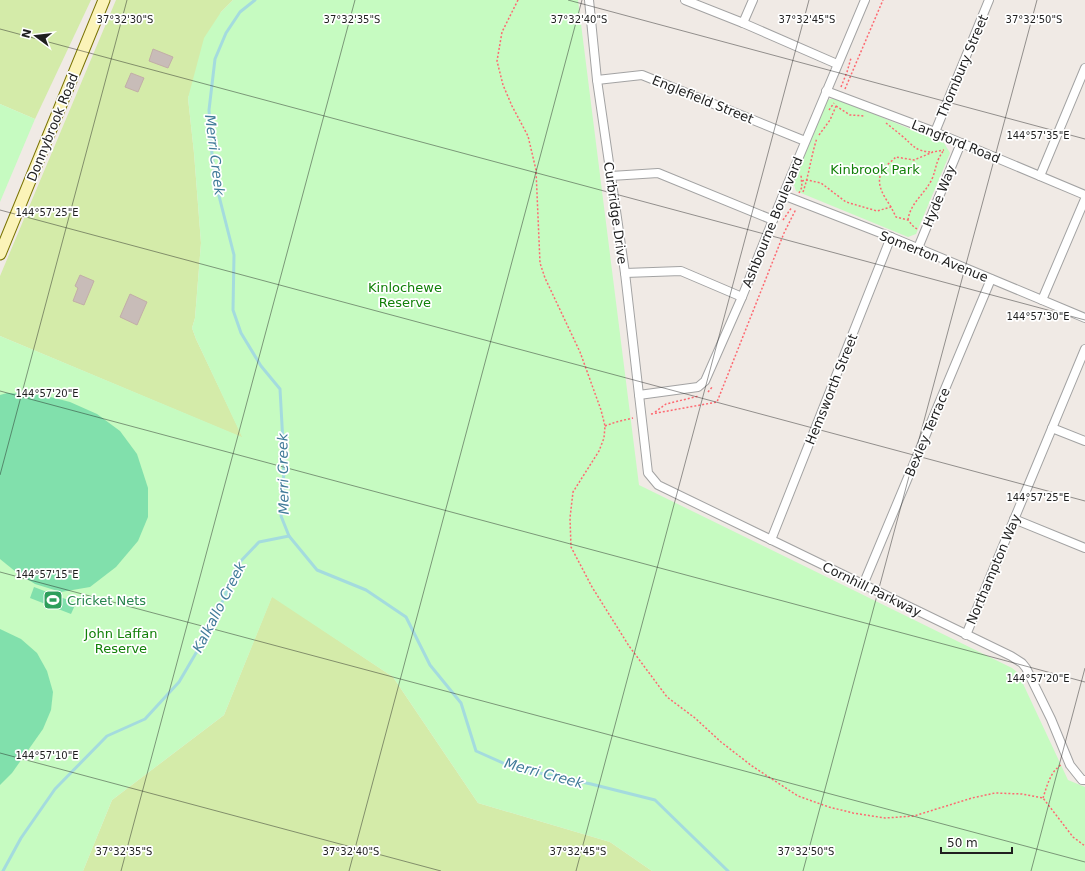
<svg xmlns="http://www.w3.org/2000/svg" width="1085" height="871" font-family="'DejaVu Sans',sans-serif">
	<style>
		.grass { fill: #d4eba9 }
		.park { fill: #c6fbc1 }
		.pitch { fill: #81e0ac }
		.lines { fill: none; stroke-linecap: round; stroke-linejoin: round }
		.stream { stroke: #a4dbde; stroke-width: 3 }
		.building { fill: #c8bcb8; stroke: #c2aea7 }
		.minor-casing { stroke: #a3a3a3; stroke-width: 10 }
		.secondary-casing { stroke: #797302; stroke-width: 13 }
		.path { stroke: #fd6971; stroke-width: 1.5; stroke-dasharray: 2 2; stroke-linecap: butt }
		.minor { stroke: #fff; stroke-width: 8 }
		.secondary { stroke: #fbf3b8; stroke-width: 11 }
		.ticks { fill: none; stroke: #1f1f1f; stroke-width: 1; stroke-opacity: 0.45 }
		.labels { text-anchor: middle; stroke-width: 3.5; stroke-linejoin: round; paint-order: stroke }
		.street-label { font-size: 13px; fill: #1f1f1f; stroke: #fff }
		.park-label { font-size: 13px; fill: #128009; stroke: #fff }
		.leisure-label { font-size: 13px; fill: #27864d; stroke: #fff; text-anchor: start }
		.water-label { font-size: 14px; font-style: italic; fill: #417b99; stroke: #fff }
		.ticks-label { font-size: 10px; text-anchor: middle; fill: #1f1f1f; stroke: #fff; stroke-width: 3.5; stroke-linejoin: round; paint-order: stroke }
	</style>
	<rect width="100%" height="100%" fill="#f0eae5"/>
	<!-- grass -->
	<g class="grass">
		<polygon points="0,0 91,0 35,119 0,104"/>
		<polygon points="116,0 233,0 221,12 188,98 194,153 201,243 195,318 192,328 196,339 243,438 0,336 0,276"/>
		<polygon points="272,596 393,677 478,803 610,842 652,871 83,871 112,800 224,715"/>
	</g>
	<!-- park -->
	<g class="park">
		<polygon points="233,0 578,0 639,485 1012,668 1018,673 1068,780 1085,787 1085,871 652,871 610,842 478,803 393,677 272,597 224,715 112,800 83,871 0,871 0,336 242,437 196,339 192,328 195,318 201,243 194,153 188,98 204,38 221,12"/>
		<polygon points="835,98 944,143 950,153 916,234 908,237 796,191 793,182 826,100"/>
		<polygon points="0,104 35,119 0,202"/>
	</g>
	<!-- pitch -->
	<g class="pitch">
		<polygon points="7,393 43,395 70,402 97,414 120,431 137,454 148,488 148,517 138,541 116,567 90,587 61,592 35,584 16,572 0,559 0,395"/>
		<polygon points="34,587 76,603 71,614 30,598"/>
		<polygon points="0,629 21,639 37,653 47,671 53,692 51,710 43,729 12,773 0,785"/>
	</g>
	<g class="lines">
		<!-- stream -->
		<g class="stream">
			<polyline points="255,0 240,12 226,33 215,59 209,110 212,155 218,192 234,255 233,310 241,333 261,366 280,389 284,461 283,502 281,516 289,536 317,570 366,590 406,617 430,665 461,703 476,751 512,767 591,784 655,800 728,871"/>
			<polyline points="3,871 21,838 55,789 107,736 145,719 179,682 213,624 238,564 259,542 289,536"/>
		</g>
	</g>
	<!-- building -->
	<g class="building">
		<polygon points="153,49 173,57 168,68 149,61"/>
		<polygon points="131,73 144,78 138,92 125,87"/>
		<polygon points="80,275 94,281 84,305 73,301 78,288 75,286"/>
		<polygon points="130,294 147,302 137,325 120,317"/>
	</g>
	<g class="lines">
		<defs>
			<g id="minor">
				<polyline points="589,0 597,80 625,273 648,473 658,485 1011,656 1022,663 1026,668 1051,719 1070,765 1082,780 1085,780"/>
				<polyline points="685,0 743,23 837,64"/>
				<polyline points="743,23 753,0"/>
				<polyline points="597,80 642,75 805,141"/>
				<polyline points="826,91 935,132 1085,195"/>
				<polyline points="935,132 989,0"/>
				<polyline points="611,176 658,173 773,220"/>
				<polyline points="1040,176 1085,68"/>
				<polyline points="783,195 891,237 1085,318"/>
				<polyline points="918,248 961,143"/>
				<polyline points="625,273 681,271 742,297"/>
				<polyline points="1042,300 1085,199"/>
				<polyline points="639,395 698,387 705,381 742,297 783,195 865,0"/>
				<polyline points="1052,428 1085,441"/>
				<polyline points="1014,519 1085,548"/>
				<polyline points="771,540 891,237"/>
				<polyline points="863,585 991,279"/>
				<polyline points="966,635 1085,349"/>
			</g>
			<polyline id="secondary" points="0,254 104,0"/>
		</defs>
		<!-- minor casing -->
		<use href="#minor" class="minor-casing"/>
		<!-- secondary casing -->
		<use href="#secondary" class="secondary-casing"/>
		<!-- path -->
		<g class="path">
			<polyline points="518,0 502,32 497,61 503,85 512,106 528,136 536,170 540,263 545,278 580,352 601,410 605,426 604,438 599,451 573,492 570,518 571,547 592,587 629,646 667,697 695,718 721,742 752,766 798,796 829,807 853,813 885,818 914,816 972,798 995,793 1022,794 1043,798 1073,837 1085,846"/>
			<polyline points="841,87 847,72 851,58"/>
			<polyline points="845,89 883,0"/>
			<polyline points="836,106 850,115 865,116"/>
			<polyline points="829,110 834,103"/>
			<path d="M886 123C891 127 896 131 901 135 913 145 915 152 933 152"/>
			<polyline points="819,135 830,120 837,104"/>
			<polyline points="802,181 807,180 821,183 846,202 877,211 891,207 896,217 908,220 913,226 917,229"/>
			<path d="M803 192C809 175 811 156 817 138"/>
			<polyline points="799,193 802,187 801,175"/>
			<path d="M891 207C884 196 875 184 882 171 885 166 892 161 896 157L914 160 933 152 944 150"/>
			<polyline points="783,220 792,207"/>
			<path d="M908 220C910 203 925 194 932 179 937 167 935 162 944 150"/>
			<polyline points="708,392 713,386"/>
			<polyline points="655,412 666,404 699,396"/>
			<polyline points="651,414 717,402 784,233 796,209"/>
			<polyline points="605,426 616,422 633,418"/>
			<path d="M1043 798C1047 786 1050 772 1061 765"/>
		</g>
		<!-- minor -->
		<use href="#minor" class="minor"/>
		<!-- secondary -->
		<use href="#secondary" class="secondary"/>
	</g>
	<!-- ticks -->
	<path class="ticks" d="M568 0 1085 139M0 29 1085 320M0 210 1085 501M0 391 1085 682M0 475 127 0M0 572 1085 862M0 753 441 871M121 871 355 0M349 871 582 0M576 871 809 0M803 871 1037 0M1031 871 1085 668"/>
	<!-- icons -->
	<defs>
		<symbol id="stadium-square" viewBox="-11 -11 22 22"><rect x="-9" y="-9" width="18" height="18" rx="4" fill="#2e9e5b" stroke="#fff"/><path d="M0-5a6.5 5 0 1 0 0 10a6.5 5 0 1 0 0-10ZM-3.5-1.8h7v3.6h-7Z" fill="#fff"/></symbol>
	</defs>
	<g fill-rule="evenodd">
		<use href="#stadium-square" x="42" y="589" width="22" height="22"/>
	</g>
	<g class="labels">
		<!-- street labels -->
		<g class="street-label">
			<text transform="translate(962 66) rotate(-67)" y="5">Thornbury Street</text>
			<text transform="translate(703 99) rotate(22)" y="5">Englefield Street</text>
			<text transform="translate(52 127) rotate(-68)" y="5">Donnybrook Road</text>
			<text transform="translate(956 141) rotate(22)" y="5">Langford Road</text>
			<text transform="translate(939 196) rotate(-68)" y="5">Hyde Way</text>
			<text transform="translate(616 213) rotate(82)" y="5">Curbridge Drive</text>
			<text transform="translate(772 222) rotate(-68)" y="5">Ashbourne Boulevard</text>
			<text transform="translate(934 256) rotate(22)" y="5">Somerton Avenue</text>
			<text transform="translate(831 389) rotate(-68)" y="5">Hemsworth Street</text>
			<text transform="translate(927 432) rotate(-67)" y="5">Bexley Terrace</text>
			<text transform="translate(993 569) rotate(-67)" y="5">Northampton Way</text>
			<text transform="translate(872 589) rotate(26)" y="5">Cornhill Parkway</text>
		</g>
		<!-- park labels -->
		<g class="park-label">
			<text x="875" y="174">Kinbrook Park</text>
			<text x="405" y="292">Kinlochewe<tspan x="405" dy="15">Reserve</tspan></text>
			<text x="121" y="638">John Laffan<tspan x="121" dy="15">Reserve</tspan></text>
		</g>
		<!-- leisure labels -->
		<g class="leisure-label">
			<text x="67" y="605">Cricket Nets</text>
		</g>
		<!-- water labels -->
		<g class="water-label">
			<text transform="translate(215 155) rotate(83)" y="5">Merri Creek</text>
			<text transform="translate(283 474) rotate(-91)" y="5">Merri Creek</text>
			<text transform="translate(219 607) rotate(-63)" y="5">Kalkallo Creek</text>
			<text transform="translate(544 773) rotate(15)" y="5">Merri Creek</text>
		</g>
	</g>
	<g class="ticks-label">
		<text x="125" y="23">37°32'30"S</text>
		<text x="352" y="23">37°32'35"S</text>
		<text x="579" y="23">37°32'40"S</text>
		<text x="807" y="23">37°32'45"S</text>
		<text x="1034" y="23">37°32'50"S</text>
		<text x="1038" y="139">144°57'35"E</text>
		<text x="47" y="216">144°57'25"E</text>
		<text x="1038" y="320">144°57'30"E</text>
		<text x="47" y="397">144°57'20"E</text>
		<text x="1038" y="501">144°57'25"E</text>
		<text x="47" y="578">144°57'15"E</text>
		<text x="1038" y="682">144°57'20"E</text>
		<text x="47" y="759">144°57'10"E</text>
		<text x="124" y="855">37°32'35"S</text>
		<text x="351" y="855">37°32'40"S</text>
		<text x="578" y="855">37°32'45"S</text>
		<text x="806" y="855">37°32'50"S</text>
	</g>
	<!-- north arrow -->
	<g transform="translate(36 36) rotate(285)" stroke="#ffffff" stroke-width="3" paint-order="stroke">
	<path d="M0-3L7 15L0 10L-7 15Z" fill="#1f1f1f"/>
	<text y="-6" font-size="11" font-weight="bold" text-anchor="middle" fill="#1f1f1f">N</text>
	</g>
	<!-- scale -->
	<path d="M941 847v6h71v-6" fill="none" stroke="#1f1f1f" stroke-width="2"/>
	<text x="947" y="847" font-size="12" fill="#1f1f1f" stroke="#ffffff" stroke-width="3" paint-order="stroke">50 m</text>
</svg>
